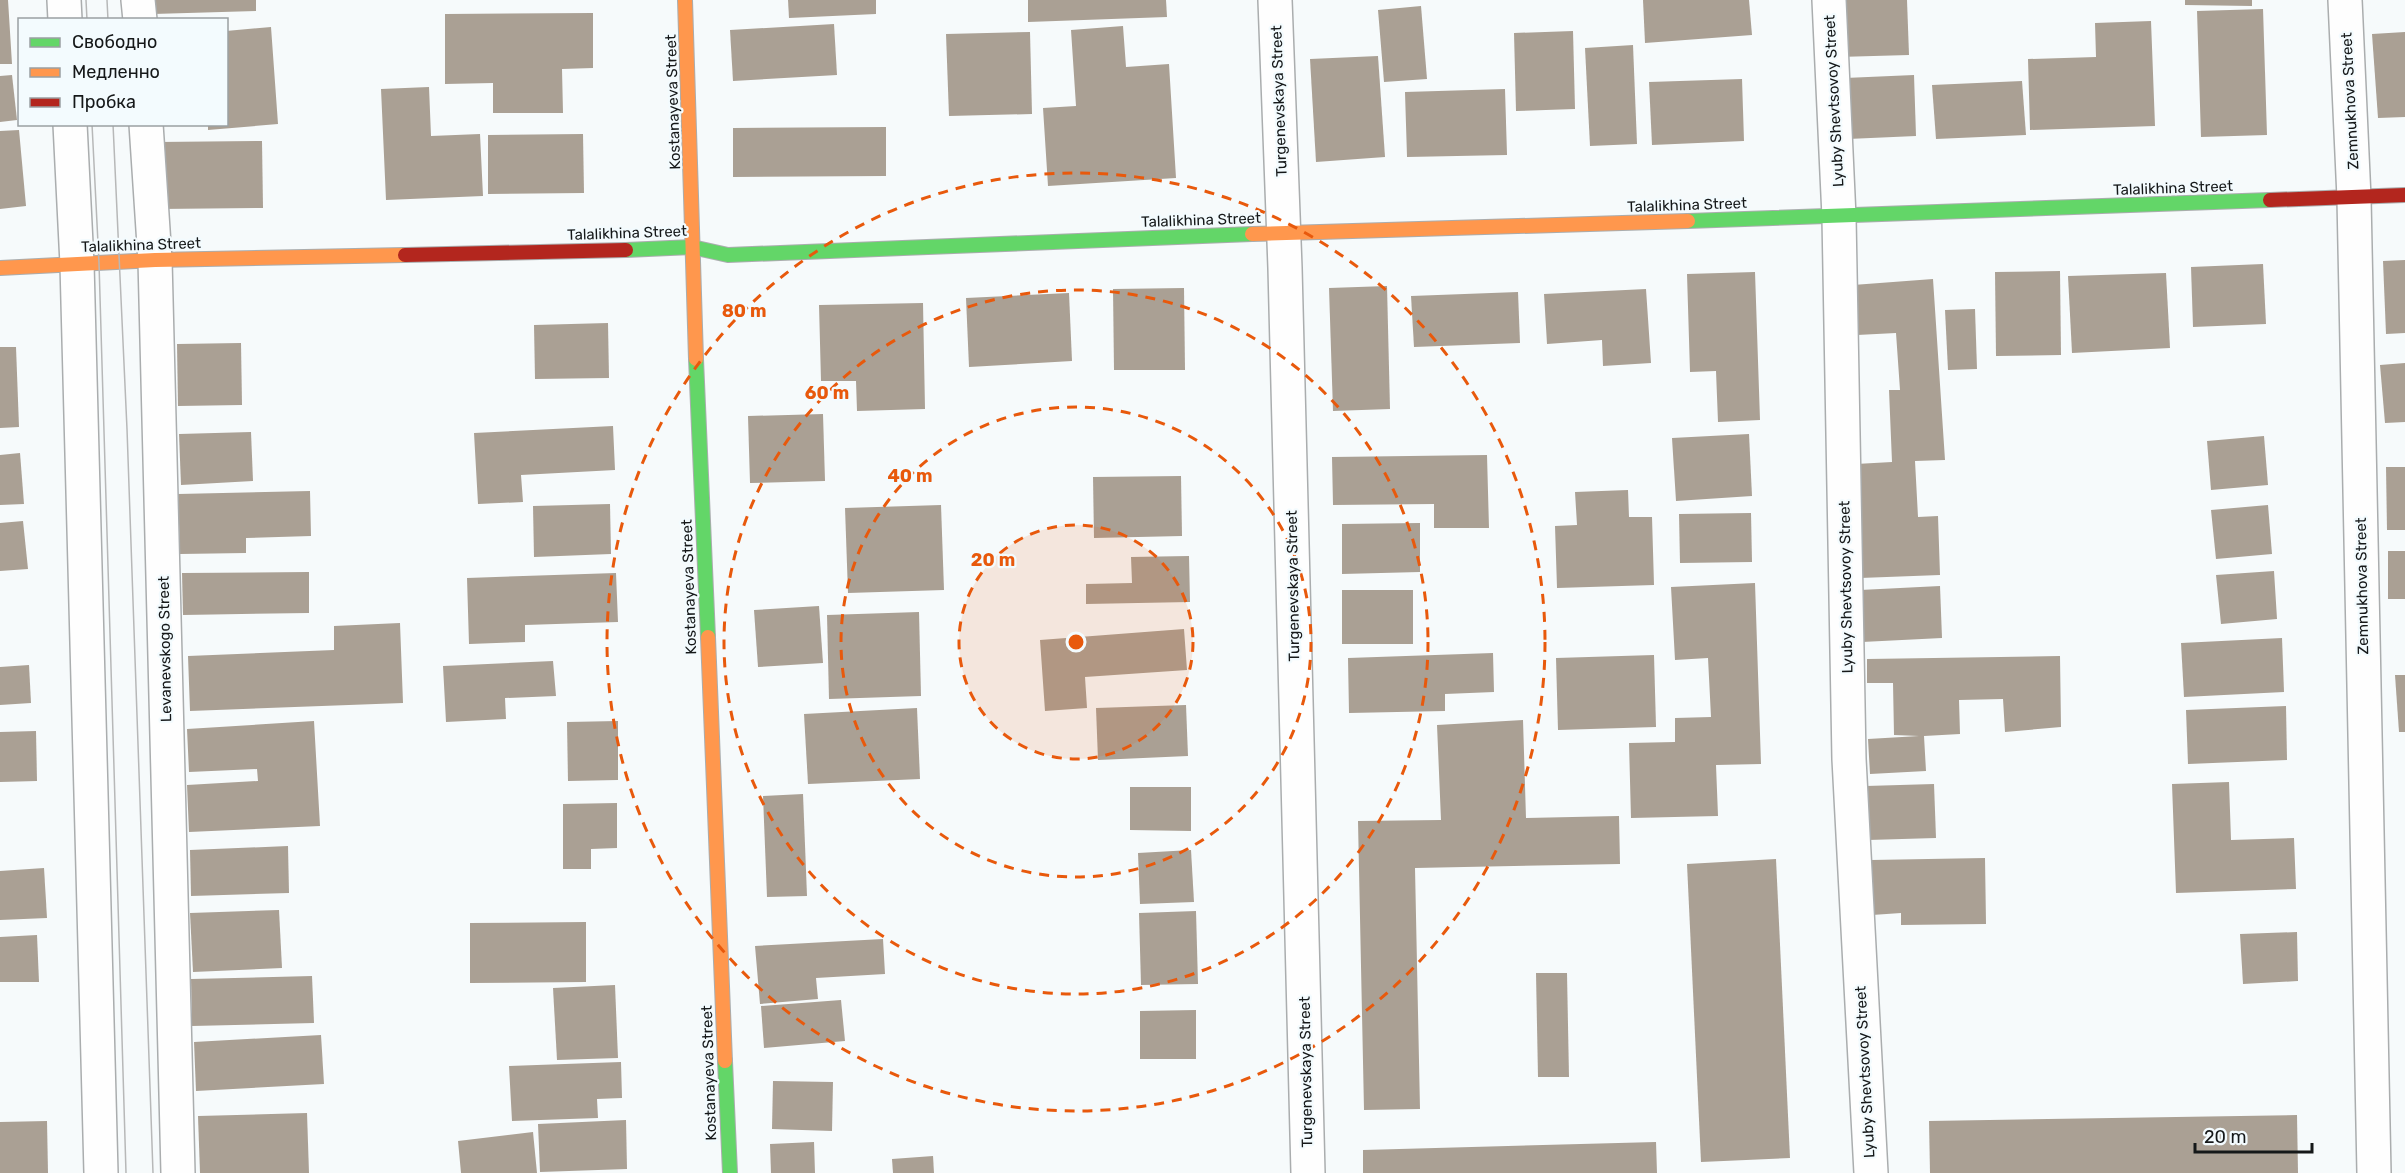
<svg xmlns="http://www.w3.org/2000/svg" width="2405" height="1173" font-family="Rubik,sans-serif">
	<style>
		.building { fill: #aaa094 }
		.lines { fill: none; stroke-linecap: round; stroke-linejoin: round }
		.street-casing { stroke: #aaadae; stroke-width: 36 }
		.fast-casing { stroke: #aaadae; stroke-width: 16 }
		.slow-casing { stroke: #aaadae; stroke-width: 16 }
		.jam-casing { stroke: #aaadae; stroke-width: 16 }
		.street { stroke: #fefefe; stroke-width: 33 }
		.fast { stroke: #63d668; stroke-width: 14 }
		.slow { stroke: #ff974d; stroke-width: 14 }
		.jam { stroke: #b3261e; stroke-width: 14 }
		.tram { stroke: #b7b8b8; stroke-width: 1.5 }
		.ring { fill: none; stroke: #e8590c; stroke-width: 3; stroke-dasharray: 10 8 }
		.labels { text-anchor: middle; stroke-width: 4.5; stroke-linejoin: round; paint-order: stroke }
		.street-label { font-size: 15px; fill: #151819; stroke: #f3fbfe }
		.centre { fill: #e8590c; stroke: #f3fbfe; stroke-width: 3 }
		.ring-label { font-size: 18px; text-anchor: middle; font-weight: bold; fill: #e8590c; stroke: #f3fbfe; stroke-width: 4.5; stroke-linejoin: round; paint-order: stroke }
	</style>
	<rect width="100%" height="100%" fill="#f6fafb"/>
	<!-- building -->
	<g class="building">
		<polygon points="0,0 8,0 12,64 0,64"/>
		<polygon points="152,0 256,0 256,11 153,14"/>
		<polygon points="788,0 876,0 876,14 789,18"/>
		<polygon points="1028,0 1166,0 1167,17 1028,22"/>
		<polygon points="1643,0 1749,0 1752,35 1645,43"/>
		<polygon points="1837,0 1907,0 1909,55 1838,57"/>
		<polygon points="2185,0 2252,0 2252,6 2185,5"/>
		<polygon points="1421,6 1427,79 1384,82 1378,10"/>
		<polygon points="2263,9 2267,135 2201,137 2197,11"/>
		<polygon points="593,13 593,68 562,69 563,113 493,113 493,83 445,84 445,14"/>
		<polygon points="2151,21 2155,126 2030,130 2028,59 2096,57 2095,23"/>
		<polygon points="834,24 837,75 733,81 730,30"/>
		<polygon points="1123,26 1126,67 1169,64 1176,178 1048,186 1043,108 1076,106 1071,30"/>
		<polygon points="271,27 278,124 208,130 208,124 226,124 226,31"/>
		<polygon points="1573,31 1575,109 1516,111 1514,33"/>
		<polygon points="1030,32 1032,114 949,116 946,34"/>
		<polygon points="2405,32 2405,117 2378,118 2372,34"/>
		<polygon points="1633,45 1637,144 1590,146 1585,48"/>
		<polygon points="1378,56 1385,157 1316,162 1310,59"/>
		<polygon points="12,75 17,120 0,122 0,76"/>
		<polygon points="1914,75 1916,136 1848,139 1845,78"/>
		<polygon points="1742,79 1744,141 1652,145 1649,82"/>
		<polygon points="2022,81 2026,135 1936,139 1932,85"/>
		<polygon points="429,87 431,136 480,134 483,196 386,200 381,89"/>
		<polygon points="1505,89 1507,155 1407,157 1405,92"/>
		<polygon points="886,127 886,176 733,177 733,128"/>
		<polygon points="19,130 26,206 0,209 0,131"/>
		<polygon points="583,134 584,193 488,194 488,135"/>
		<polygon points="262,141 263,208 159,209 158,142"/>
		<polygon points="2405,260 2405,333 2386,334 2383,261"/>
		<polygon points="2263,264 2266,324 2193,327 2191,267"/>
		<polygon points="2060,271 2061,355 1996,356 1995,272"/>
		<polygon points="1755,272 1760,420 1718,422 1716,371 1690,372 1687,274"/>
		<polygon points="2166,273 2170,348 2072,353 2068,276"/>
		<polygon points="1933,279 1945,460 1915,461 1918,517 1938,516 1940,575 1860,578 1856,464 1892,462 1889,390 1900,390 1896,333 1857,335 1853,285"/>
		<polygon points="1387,286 1390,409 1333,411 1329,288"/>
		<polygon points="1184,288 1185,370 1114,370 1113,289"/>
		<polygon points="1646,289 1651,363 1603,366 1602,340 1547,344 1544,294"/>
		<polygon points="1518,292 1520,343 1414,347 1411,296"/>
		<polygon points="1069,293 1072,361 969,367 966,298"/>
		<polygon points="923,303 925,409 857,411 856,381 821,381 819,305"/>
		<polygon points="1975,309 1977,369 1948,370 1945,310"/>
		<polygon points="608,323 609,378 535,379 534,325"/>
		<polygon points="241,343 242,405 178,406 177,344"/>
		<polygon points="0,347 16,347 19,427 0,428"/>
		<polygon points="2405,363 2405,422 2385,423 2380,365"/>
		<polygon points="823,414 825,481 750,483 748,416"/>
		<polygon points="613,426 615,470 521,475 523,502 478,504 474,433"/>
		<polygon points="251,432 253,481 181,485 179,434"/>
		<polygon points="1749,434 1752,496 1676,501 1672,438"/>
		<polygon points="2264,436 2268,485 2211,490 2207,441"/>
		<polygon points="20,453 24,504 0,505 0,455"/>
		<polygon points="1487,455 1489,528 1434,528 1434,504 1333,505 1332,457"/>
		<polygon points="2386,467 2405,467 2405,530 2387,530"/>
		<polygon points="1181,476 1182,536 1094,538 1093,477"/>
		<polygon points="1628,490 1629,517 1652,517 1654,585 1557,588 1555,526 1577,525 1575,492"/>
		<polygon points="310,491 311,536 246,538 246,553 180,554 178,494"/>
		<polygon points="610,504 611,554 534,557 533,506"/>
		<polygon points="941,505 944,590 848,593 845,508"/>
		<polygon points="2268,505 2272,554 2216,559 2211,510"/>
		<polygon points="1751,513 1752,562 1680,563 1679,514"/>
		<polygon points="23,521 28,569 0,571 0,523"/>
		<polygon points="1420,523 1420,572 1342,574 1342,524"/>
		<rect x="2388" y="551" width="17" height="48"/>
		<polygon points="1189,556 1190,602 1086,604 1086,584 1132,583 1131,557"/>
		<polygon points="2274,571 2277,619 2221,624 2216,575"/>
		<polygon points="309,572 309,613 183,615 182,573"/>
		<polygon points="616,573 618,622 525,625 525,642 469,644 467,578"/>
		<polygon points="1755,583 1761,764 1716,765 1718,816 1631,818 1629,743 1675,742 1675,718 1711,717 1708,658 1675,660 1671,587"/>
		<polygon points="1940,586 1942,638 1862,642 1860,590"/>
		<rect x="1342" y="590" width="71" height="54"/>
		<polygon points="819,606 823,663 758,667 754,610"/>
		<polygon points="919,612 921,696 829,699 827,615"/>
		<polygon points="400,623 403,703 190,711 188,656 334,650 334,626"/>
		<polygon points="1184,629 1187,670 1085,677 1087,708 1045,711 1040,640"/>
		<polygon points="2282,638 2284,692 2184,697 2181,643"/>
		<polygon points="1493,653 1494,692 1445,694 1445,711 1349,713 1348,658"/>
		<polygon points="1654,655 1656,727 1558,730 1556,658"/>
		<polygon points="2060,656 2061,727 2005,732 2003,699 1959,700 1960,734 1924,736 1926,771 1870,774 1868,739 1919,736 1894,735 1893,683 1867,683 1867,659"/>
		<polygon points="553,661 556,696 505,698 506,719 446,722 443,666"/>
		<polygon points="29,665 31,703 0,705 0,667"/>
		<polygon points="2395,675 2405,675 2405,732 2399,732"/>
		<polygon points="1186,705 1188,756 1098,760 1096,708"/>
		<polygon points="2286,706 2287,760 2188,764 2186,710"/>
		<polygon points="917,708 920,779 808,784 804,714"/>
		<polygon points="1523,720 1526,818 1619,816 1620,864 1415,868 1420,1109 1364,1110 1358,821 1441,820 1437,725"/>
		<polygon points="314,721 320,826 189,832 187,785 258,781 257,769 189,772 187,729"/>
		<polygon points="618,721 618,780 568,781 567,722"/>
		<polygon points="36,731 37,781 0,782 0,732"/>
		<polygon points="2229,782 2231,840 2294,838 2296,889 2176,893 2172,784"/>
		<polygon points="1934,784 1936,838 1868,840 1866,786"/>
		<polygon points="1130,787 1191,787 1191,831 1130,830"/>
		<polygon points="803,794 807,896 767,897 763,796"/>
		<polygon points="617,803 617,848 591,849 591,869 563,869 563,804"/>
		<polygon points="288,846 289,893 191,896 190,850"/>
		<polygon points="1191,850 1194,902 1140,904 1138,853"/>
		<polygon points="1985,858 1986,924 1901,925 1901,913 1872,915 1871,860"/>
		<polygon points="1776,859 1790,1158 1701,1162 1687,864"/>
		<polygon points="44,868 47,918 0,920 0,871"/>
		<polygon points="279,910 282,968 193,972 190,913"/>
		<polygon points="1196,911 1198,984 1141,985 1139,913"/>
		<polygon points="586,922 586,982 470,983 470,923"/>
		<polygon points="2297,932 2298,981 2243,984 2240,934"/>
		<polygon points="37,935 39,982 0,982 0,937"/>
		<polygon points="883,939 885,974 816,978 818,999 760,1004 755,946"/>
		<polygon points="1536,973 1567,973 1569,1077 1538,1077"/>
		<polygon points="312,976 314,1023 192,1026 191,979"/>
		<polygon points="615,985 618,1058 557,1060 553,988"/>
		<polygon points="841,1000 845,1041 764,1048 761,1006"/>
		<polygon points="1196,1010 1196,1059 1140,1059 1140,1011"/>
		<polygon points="321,1035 324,1084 196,1091 194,1042"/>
		<polygon points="621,1062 622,1098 597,1099 598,1118 512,1121 509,1066"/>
		<polygon points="773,1081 833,1082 832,1131 772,1129"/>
		<polygon points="307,1113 309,1173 200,1173 198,1116"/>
		<polygon points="2297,1115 2298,1173 1930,1173 1929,1121"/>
		<polygon points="626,1120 627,1169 540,1172 538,1124"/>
		<polygon points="47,1121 48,1173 0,1173 0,1122"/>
		<polygon points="533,1132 537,1173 461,1173 458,1141"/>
		<polygon points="814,1142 815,1173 771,1173 770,1144"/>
		<polygon points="1656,1142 1657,1173 1363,1173 1363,1150"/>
		<polygon points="933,1156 934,1173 893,1173 892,1159"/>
	</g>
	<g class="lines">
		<defs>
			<g id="street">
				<polyline points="64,0 65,20"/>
				<polyline points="138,0 140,20"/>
				<polyline points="1275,0 1285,268 1308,1173"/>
				<polyline points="1829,0 1839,217 1849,759 1871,1173"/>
				<polyline points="2345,0 2354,198 2374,1173"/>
				<polyline points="70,124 77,264 101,1173"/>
				<polyline points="146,124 155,260 178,1173"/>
			</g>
			<g id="fast">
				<polyline points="1688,221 2270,200"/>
				<polyline points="626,250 692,247 728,255 1252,234"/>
				<polyline points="696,359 708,637"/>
				<polyline points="725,1061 730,1173"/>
			</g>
			<g id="slow">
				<polyline points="685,0 696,359"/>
				<polyline points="1252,234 1688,221"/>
				<polyline points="0,268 155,260 405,255"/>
				<polyline points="708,637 725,1061"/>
			</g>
			<g id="jam">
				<polyline points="2270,200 2405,195"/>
				<polyline points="405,255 626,250"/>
			</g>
		</defs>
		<!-- street casing -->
		<use href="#street" class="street-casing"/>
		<!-- fast casing -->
		<use href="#fast" class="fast-casing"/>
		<!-- slow casing -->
		<use href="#slow" class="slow-casing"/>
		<!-- jam casing -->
		<use href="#jam" class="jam-casing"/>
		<!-- street -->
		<use href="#street" class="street"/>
		<!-- fast -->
		<use href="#fast" class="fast"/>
		<!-- slow -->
		<use href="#slow" class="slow"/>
		<!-- jam -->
		<use href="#jam" class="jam"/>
		<!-- tram -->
		<g class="tram">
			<polyline points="86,0 87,20"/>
			<polyline points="107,0 108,20"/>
			<polyline points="92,124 99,263 126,1173"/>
			<polyline points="113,124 127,429 153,1173"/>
		</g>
	</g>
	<!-- distance rings -->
	<circle cx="1076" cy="642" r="117" fill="#e8590c" fill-opacity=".12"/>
	<g class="ring">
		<circle cx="1076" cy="642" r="117"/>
		<circle cx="1076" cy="642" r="235"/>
		<circle cx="1076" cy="642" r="352"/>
		<circle cx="1076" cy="642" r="469"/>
	</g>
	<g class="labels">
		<!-- street labels -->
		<g class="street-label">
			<text transform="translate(1279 101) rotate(-92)" y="5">Turgenevskaya Street</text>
			<text transform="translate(1834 101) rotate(-93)" y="5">Lyuby Shevtsovoy Street</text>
			<text transform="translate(2350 101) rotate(-93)" y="5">Zemnukhova Street</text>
			<text transform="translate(673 102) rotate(-92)" y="5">Kostanayeva Street</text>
			<text transform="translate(2173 188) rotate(-2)" y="5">Talalikhina Street</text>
			<text transform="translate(1687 205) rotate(-2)" y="5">Talalikhina Street</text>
			<text transform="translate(1201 220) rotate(-2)" y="5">Talalikhina Street</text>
			<text transform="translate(627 233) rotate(-2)" y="5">Talalikhina Street</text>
			<text transform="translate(141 245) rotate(-2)" y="5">Talalikhina Street</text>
			<text transform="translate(1293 586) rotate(-91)" y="5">Turgenevskaya Street</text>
			<text transform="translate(2362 586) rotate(-91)" y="5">Zemnukhova Street</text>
			<text transform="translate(689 587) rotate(-92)" y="5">Kostanayeva Street</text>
			<text transform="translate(1846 587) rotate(-91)" y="5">Lyuby Shevtsovoy Street</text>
			<text transform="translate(165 649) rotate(-91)" y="5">Levanevskogo Street</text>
			<text transform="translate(1306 1072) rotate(-91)" y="5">Turgenevskaya Street</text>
			<text transform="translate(1865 1072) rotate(-93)" y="5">Lyuby Shevtsovoy Street</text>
			<text transform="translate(709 1073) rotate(-92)" y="5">Kostanayeva Street</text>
		</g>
	</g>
	<circle cx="1076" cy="642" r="9" class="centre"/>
	<g class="ring-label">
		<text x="744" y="317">80 m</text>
		<text x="827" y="399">60 m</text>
		<text x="910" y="482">40 m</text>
		<text x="993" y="566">20 m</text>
	</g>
	<!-- legend -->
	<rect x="18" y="18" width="210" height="108" fill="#f3fbfe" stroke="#9aa0a2" stroke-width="1.5"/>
	<rect x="30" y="38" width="30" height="9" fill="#63d668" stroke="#9aa0a2" stroke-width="1.5"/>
	<text x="72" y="48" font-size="18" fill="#151819">Свободно</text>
	<rect x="30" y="68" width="30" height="9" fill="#ff974d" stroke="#9aa0a2" stroke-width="1.5"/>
	<text x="72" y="78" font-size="18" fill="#151819">Медленно</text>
	<rect x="30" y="98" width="30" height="9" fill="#b3261e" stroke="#9aa0a2" stroke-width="1.5"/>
	<text x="72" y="108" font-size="18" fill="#151819">Пробка</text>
	<!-- scale -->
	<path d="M2195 1143v9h117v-9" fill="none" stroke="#151819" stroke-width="3"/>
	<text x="2204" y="1143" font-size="18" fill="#151819" stroke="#f3fbfe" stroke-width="4.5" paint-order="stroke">20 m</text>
</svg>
